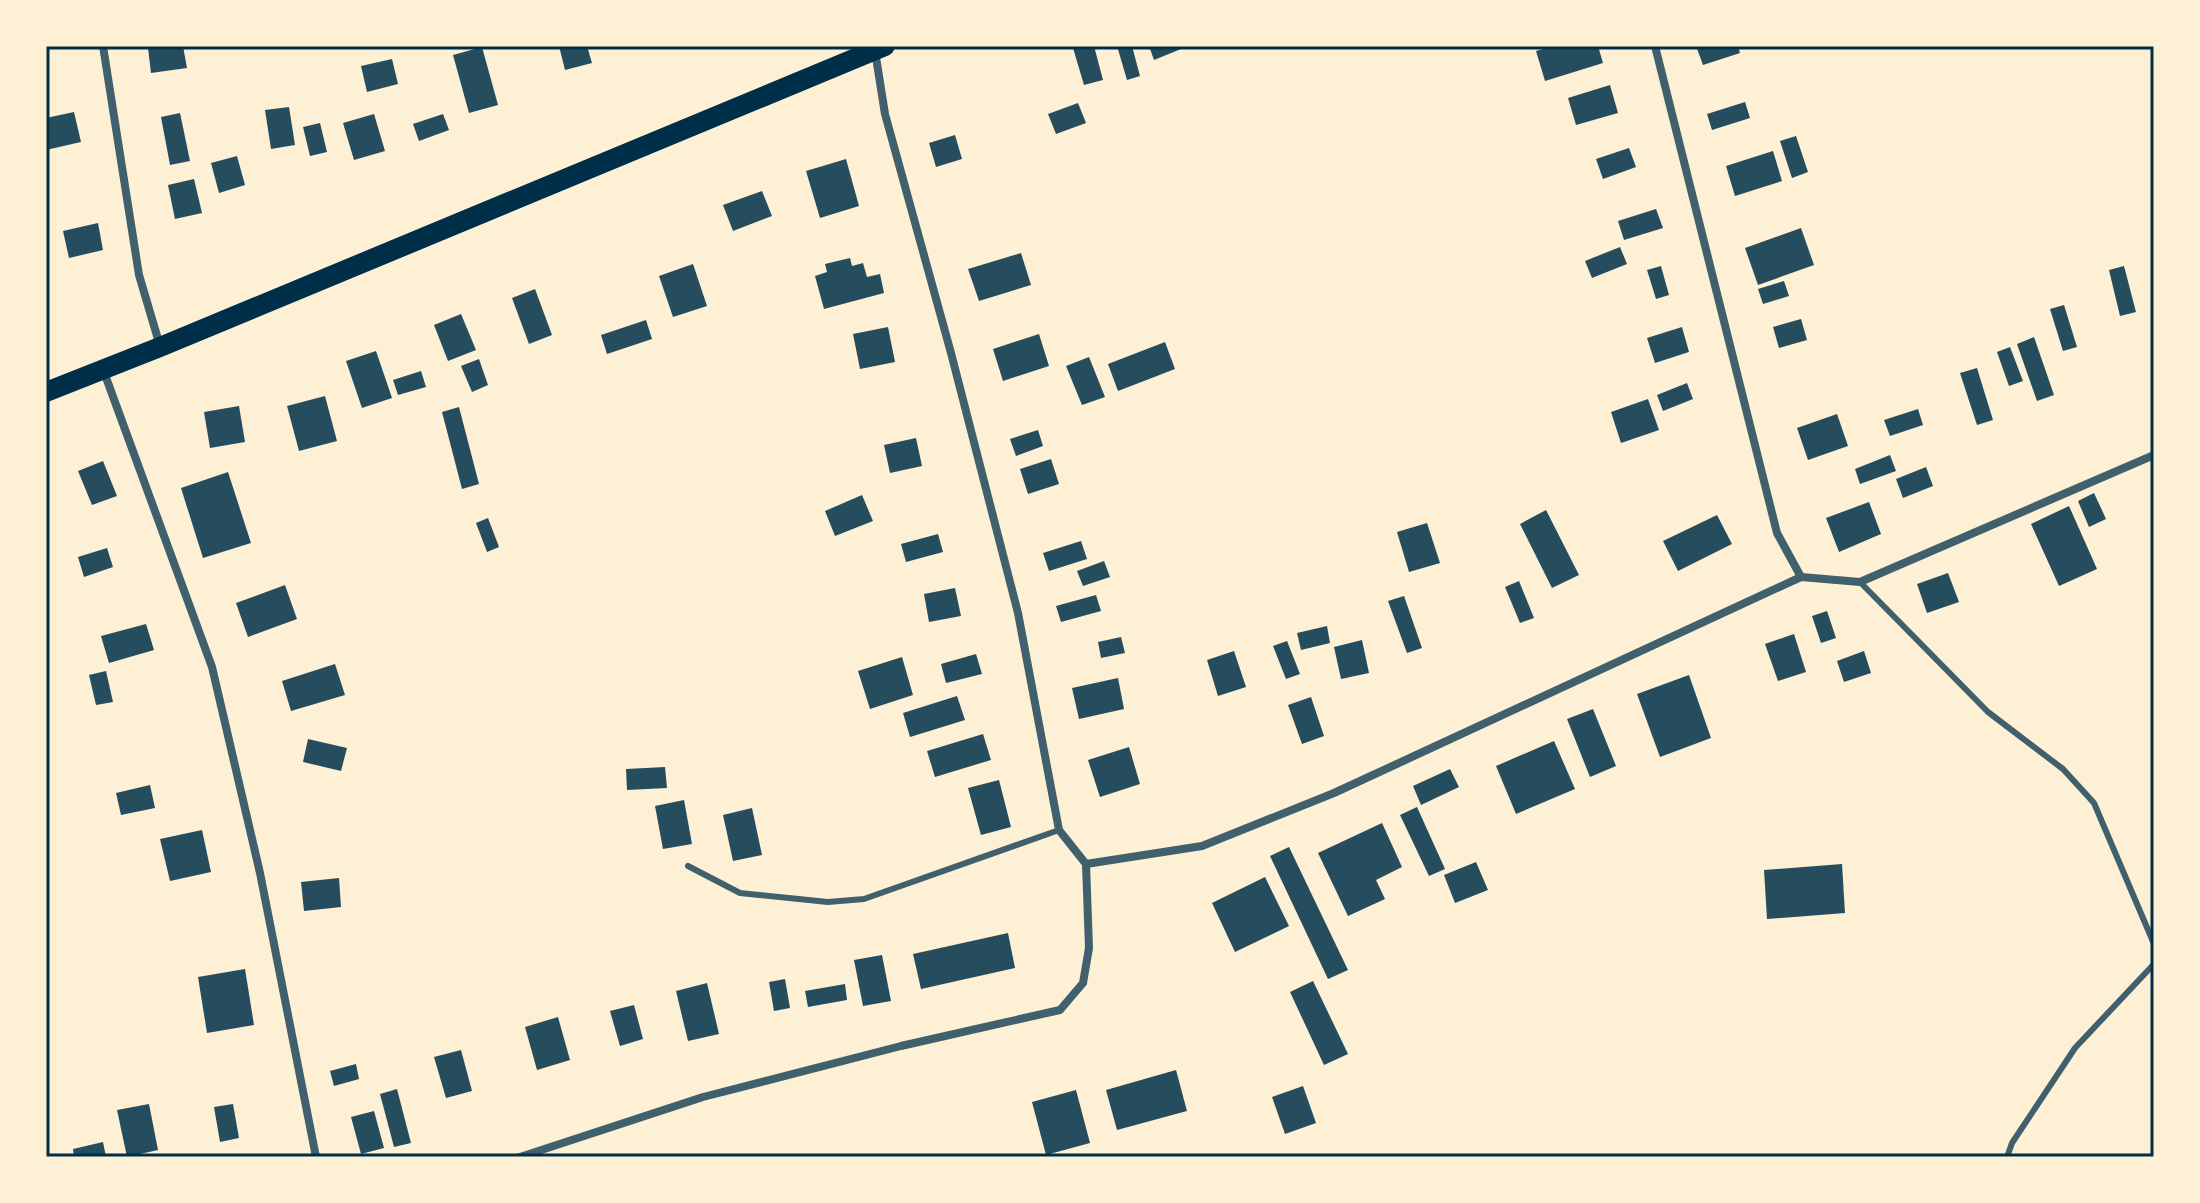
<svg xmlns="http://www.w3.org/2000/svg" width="2200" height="1203" font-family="Montserrat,sans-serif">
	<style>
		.building { fill: #264d5e }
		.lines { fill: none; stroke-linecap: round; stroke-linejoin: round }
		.service { stroke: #3f606c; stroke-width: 6 }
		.minor { stroke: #3f606c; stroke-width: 8 }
		.primary { stroke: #003049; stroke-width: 20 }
		.neatline { fill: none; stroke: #003049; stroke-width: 3 }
	</style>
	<rect width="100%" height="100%" fill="#fdf0d5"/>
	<!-- building -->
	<g class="building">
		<polygon points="162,46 183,46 187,68 151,73 148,48"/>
		<polygon points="559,46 587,46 592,63 565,70"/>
		<polygon points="1080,46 1094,46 1103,80 1084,85 1073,48"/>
		<polygon points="1117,46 1132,46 1140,76 1127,80"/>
		<polygon points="1149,46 1180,46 1181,49 1154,60"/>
		<polygon points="1554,46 1598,46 1603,63 1545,81 1536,51"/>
		<polygon points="1696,46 1738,46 1740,53 1703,65"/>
		<polygon points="482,47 498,105 469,113 453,55"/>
		<polygon points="392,59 398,84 367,92 361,66"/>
		<polygon points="1610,85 1618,113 1576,125 1568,98"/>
		<polygon points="1745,102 1750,118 1712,130 1707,114"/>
		<polygon points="1078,103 1086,123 1056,134 1048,114"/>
		<polygon points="289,107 295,145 271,149 265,110"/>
		<polygon points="74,112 81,142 46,150 46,118"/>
		<polygon points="180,113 190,161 170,165 161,117"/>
		<polygon points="374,114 385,151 354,160 343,123"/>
		<polygon points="443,114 449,130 419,141 413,124"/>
		<polygon points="320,123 327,152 310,156 303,127"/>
		<polygon points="955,135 962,159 936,167 929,143"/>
		<polygon points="1796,136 1808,172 1792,178 1780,141"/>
		<polygon points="1629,148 1636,167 1603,179 1596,159"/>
		<polygon points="1773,151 1782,181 1735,196 1726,166"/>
		<polygon points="237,156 245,185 219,193 211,163"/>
		<polygon points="846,159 859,206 820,218 806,171"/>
		<polygon points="194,179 202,213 175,219 168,185"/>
		<polygon points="762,191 772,216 733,231 723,205"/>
		<polygon points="1656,209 1663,228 1624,240 1618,221"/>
		<polygon points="98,223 103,250 69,258 63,231"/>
		<polygon points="1801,228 1814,265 1758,285 1745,248"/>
		<polygon points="1620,247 1627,264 1592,278 1585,261"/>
		<polygon points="1021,253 1031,285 979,301 968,269"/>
		<polygon points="850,258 852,266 863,263 867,277 880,274 884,293 824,309 815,276 827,272 825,264"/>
		<polygon points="693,264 707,306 673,317 659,276"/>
		<polygon points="1661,266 1669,295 1656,299 1647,270"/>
		<polygon points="2124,266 2136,312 2120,316 2109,270"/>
		<polygon points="1784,281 1789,296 1763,304 1758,289"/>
		<polygon points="535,289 552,335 529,344 512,298"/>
		<polygon points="2064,305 2077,347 2063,351 2050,309"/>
		<polygon points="461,314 476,350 448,361 434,325"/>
		<polygon points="1801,319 1807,340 1779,348 1773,327"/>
		<polygon points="646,320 652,339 607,354 601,335"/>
		<polygon points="888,327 895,362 860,369 853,334"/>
		<polygon points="1682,327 1689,352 1655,363 1647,338"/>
		<polygon points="1039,334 1049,366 1003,381 993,349"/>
		<polygon points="2034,337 2054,395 2037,401 2017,344"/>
		<polygon points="1165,342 1175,369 1118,391 1108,364"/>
		<polygon points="2010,347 2023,381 2009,386 1997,352"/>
		<polygon points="376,351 392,398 362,408 346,361"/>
		<polygon points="1089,357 1105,397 1082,405 1066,366"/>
		<polygon points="479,359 488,385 472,392 461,366"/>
		<polygon points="1977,368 1993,420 1977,425 1960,373"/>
		<polygon points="421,371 426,387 398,395 393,380"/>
		<polygon points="1687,383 1693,399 1663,411 1657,395"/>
		<polygon points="325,396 337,441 299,451 287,406"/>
		<polygon points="1648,399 1659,430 1621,443 1611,412"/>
		<polygon points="239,406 245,442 210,448 204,412"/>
		<polygon points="459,407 479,484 462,489 442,412"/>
		<polygon points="1918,409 1923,425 1890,436 1884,420"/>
		<polygon points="1837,414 1848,446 1808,460 1797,428"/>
		<polygon points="1038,430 1043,446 1016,456 1010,439"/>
		<polygon points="916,438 922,466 890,473 884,445"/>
		<polygon points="1890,455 1896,471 1860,484 1855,469"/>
		<polygon points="1051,459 1059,484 1028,494 1020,469"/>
		<polygon points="103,461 117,496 92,505 78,471"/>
		<polygon points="1926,467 1933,486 1903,498 1896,479"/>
		<polygon points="228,472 251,543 203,558 181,488"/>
		<polygon points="2094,493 2106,519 2089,527 2078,501"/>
		<polygon points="862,495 873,521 835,536 825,511"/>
		<polygon points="1869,502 1881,534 1839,552 1826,518"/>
		<polygon points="2069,506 2097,569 2059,586 2031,524"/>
		<polygon points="1546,510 1579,575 1552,588 1520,524"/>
		<polygon points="1717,515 1732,544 1678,571 1663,541"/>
		<polygon points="488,518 499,547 487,552 476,523"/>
		<polygon points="1427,523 1440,563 1409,572 1397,532"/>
		<polygon points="938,534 943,552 906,562 901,544"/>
		<polygon points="1081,541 1087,559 1049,571 1043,553"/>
		<polygon points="107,548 113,567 84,577 78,557"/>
		<polygon points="1104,561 1110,577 1083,586 1077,571"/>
		<polygon points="1948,573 1959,602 1927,613 1917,584"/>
		<polygon points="1519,581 1534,618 1520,623 1505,587"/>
		<polygon points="285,585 297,619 248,637 236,603"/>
		<polygon points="955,588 961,616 929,622 924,594"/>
		<polygon points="1096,595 1101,611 1061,622 1056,606"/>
		<polygon points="1404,596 1422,648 1407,653 1388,601"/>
		<polygon points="1827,611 1836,638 1821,643 1812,616"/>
		<polygon points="146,624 154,650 109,663 101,636"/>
		<polygon points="1327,626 1330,643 1301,650 1297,633"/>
		<polygon points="1794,634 1806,672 1778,681 1765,644"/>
		<polygon points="1121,637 1125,653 1101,658 1098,642"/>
		<polygon points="1362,640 1369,673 1341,679 1334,647"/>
		<polygon points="1287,641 1300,674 1286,679 1273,646"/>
		<polygon points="1234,651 1246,687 1218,696 1207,660"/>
		<polygon points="1864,651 1871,673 1844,682 1837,661"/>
		<polygon points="976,654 982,674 946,683 941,664"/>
		<polygon points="902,657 913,695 870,709 858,671"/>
		<polygon points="335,664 345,695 291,711 282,681"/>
		<polygon points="106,671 113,702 96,705 89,675"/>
		<polygon points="1689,675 1711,738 1660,757 1637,694"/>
		<polygon points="1118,678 1124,709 1079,719 1072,688"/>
		<polygon points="957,696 965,720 910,737 903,713"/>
		<polygon points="1311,697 1324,736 1302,744 1288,705"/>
		<polygon points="1593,709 1616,766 1590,777 1567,719"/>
		<polygon points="983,734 991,760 935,777 927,751"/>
		<polygon points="308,739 347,748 341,771 303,762"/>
		<polygon points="1554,741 1575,789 1516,814 1496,766"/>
		<polygon points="1129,747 1140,784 1100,797 1088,760"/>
		<polygon points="665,767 667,788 627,790 626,769"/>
		<polygon points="1450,769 1459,787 1421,805 1413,786"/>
		<polygon points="999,780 1011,827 981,835 968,788"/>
		<polygon points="150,785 155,808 121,815 116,793"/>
		<polygon points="684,800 692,844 663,849 655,806"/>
		<polygon points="1417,807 1445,869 1429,876 1400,815"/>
		<polygon points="752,808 762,855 733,861 723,815"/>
		<polygon points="1382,823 1402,867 1376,880 1385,899 1348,916 1318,853"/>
		<polygon points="202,830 211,872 170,881 160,839"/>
		<polygon points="1289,847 1348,970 1328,979 1270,856"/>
		<polygon points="1476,862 1488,890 1455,903 1444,875"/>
		<polygon points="1842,864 1845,913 1767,919 1764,870"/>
		<polygon points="1265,877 1289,926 1235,952 1212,903"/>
		<polygon points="339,878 341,907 304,911 301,882"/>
		<polygon points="1008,933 1015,968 921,989 913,954"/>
		<polygon points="882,955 891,1001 863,1006 854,960"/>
		<polygon points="245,969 254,1025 207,1033 198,977"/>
		<polygon points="785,979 790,1008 774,1011 769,982"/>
		<polygon points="1313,981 1348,1054 1324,1065 1290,992"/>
		<polygon points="707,983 719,1034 688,1041 676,991"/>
		<polygon points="845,984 847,1000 808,1007 805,991"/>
		<polygon points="634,1005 643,1039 620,1046 610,1011"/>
		<polygon points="558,1017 570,1060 537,1070 525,1027"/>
		<polygon points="461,1050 472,1091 446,1098 434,1057"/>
		<polygon points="356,1064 359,1079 334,1086 330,1071"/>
		<polygon points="1176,1070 1187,1111 1117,1130 1106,1090"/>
		<polygon points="1303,1086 1316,1123 1285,1134 1272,1097"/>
		<polygon points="397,1089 411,1143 394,1147 380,1094"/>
		<polygon points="1076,1090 1090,1143 1046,1155 1032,1102"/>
		<polygon points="149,1104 158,1150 127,1157 117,1110"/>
		<polygon points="233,1104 239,1138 220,1142 214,1107"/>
		<polygon points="374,1111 384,1148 361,1154 351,1117"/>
		<polygon points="103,1142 106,1157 74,1157 73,1149"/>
	</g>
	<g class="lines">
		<!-- service -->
		<g class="service">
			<polyline points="1860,582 1988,712 2063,769 2094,803 2154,944"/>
			<polyline points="688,866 740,893 828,902 864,899 1059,830"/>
			<polyline points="2007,1157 2012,1143 2075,1048 2154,964"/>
		</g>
		<!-- minor -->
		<g class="minor">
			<polyline points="103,46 139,275 160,346"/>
			<polyline points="1655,46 1777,533 1801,577"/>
			<polyline points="875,51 885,114 951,353 1018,613 1059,830 1086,864"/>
			<polyline points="104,372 212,667 260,873 316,1157"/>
			<polyline points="520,1157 703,1097 901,1046 1060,1010 1083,983 1089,948 1086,864 1202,846 1334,793 1801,577 1860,582 2154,455"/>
		</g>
		<!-- primary -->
		<polyline class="primary" points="46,392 160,347 885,46"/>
	</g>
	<!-- border -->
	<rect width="2200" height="1203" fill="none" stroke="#fdf0d5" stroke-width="96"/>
	<rect x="48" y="48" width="2104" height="1107" class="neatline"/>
</svg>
